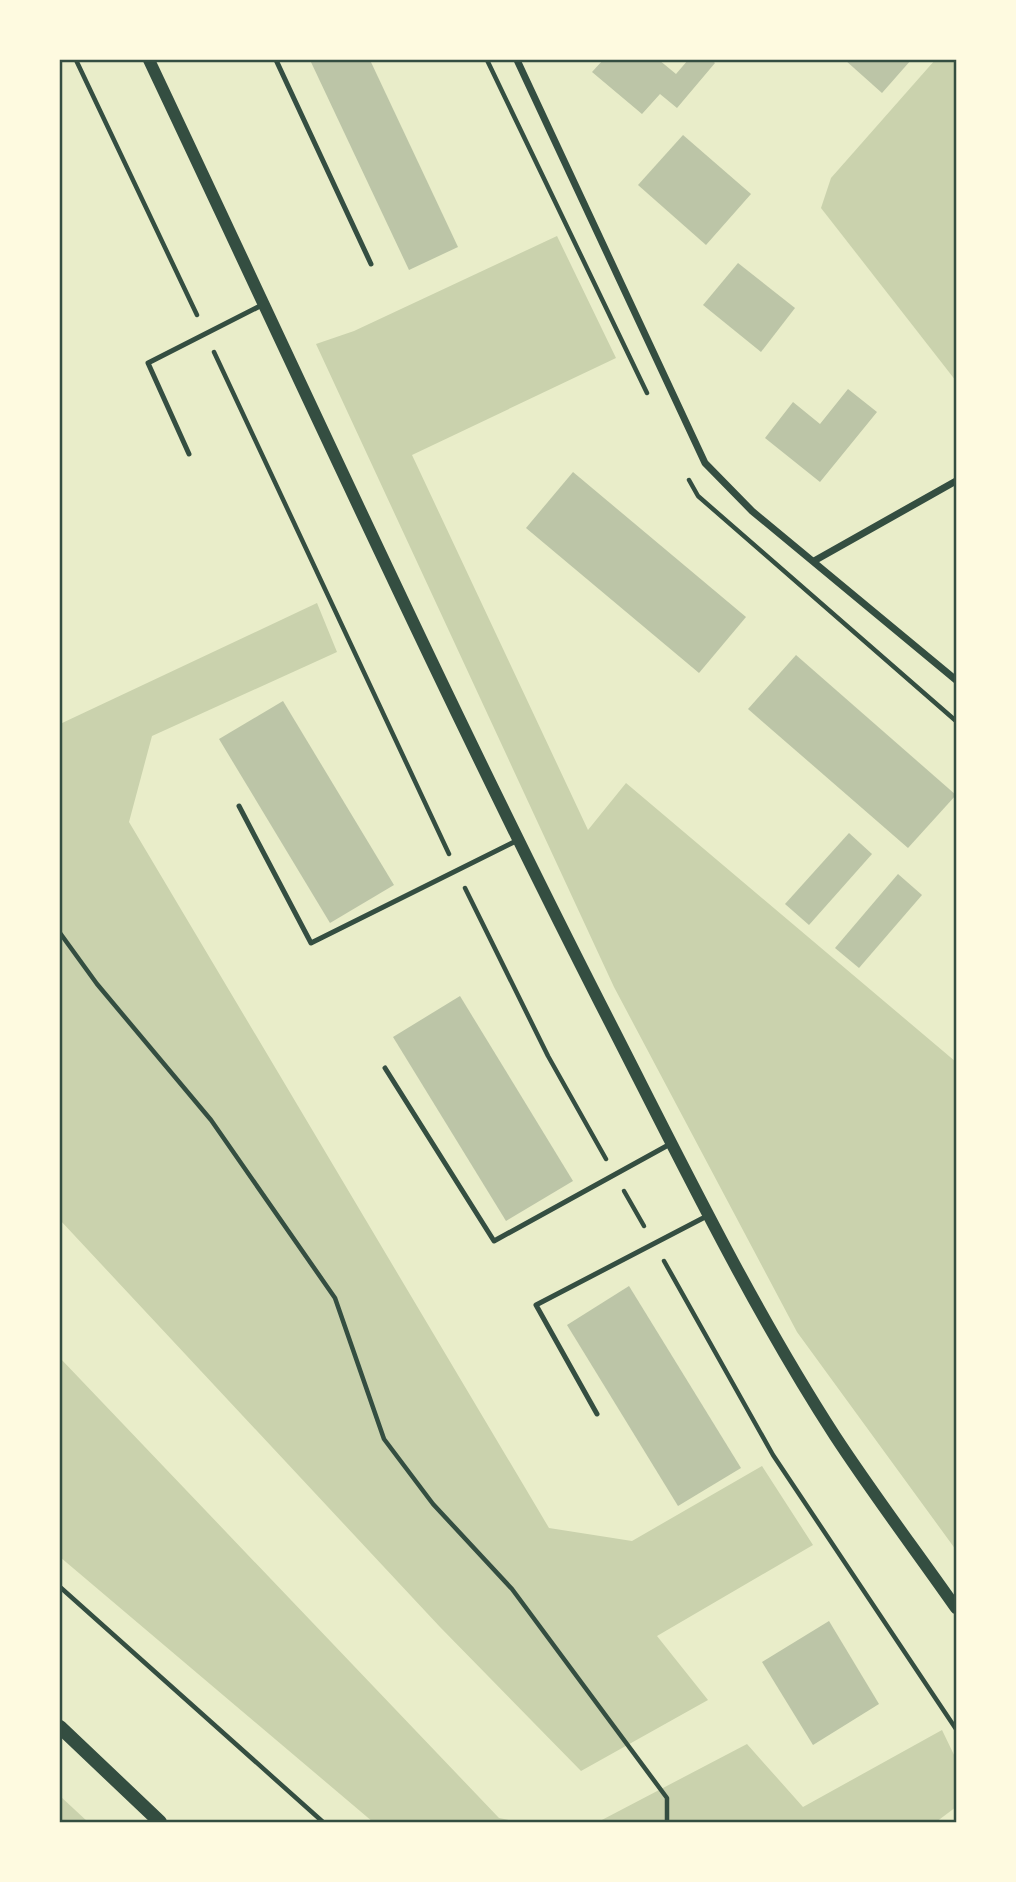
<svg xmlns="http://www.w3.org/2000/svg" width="1016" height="1882" font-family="Montserrat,sans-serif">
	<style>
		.green { fill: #cad2ad }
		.building { fill: #bcc5a7 }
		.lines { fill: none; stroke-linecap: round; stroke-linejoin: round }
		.path { stroke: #344e41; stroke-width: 4.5 }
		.service { stroke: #344e41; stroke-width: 5 }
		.minor { stroke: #344e41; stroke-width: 7 }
		.tertiary { stroke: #344e41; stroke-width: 12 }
		.secondary { stroke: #344e41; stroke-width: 14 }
		.neatline { fill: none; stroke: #344e41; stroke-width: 2.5 }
	</style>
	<rect width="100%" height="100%" fill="#e9edc9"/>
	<!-- green -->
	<g class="green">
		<polygon points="935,60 956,60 956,381 821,208 831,178"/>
		<polygon points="557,236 616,358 412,455 588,830 626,783 956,1062 956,1550 797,1332 614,987 316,344 354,331"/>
		<polygon points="317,603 337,652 152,736 129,822 549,1528 632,1541 762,1466 813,1545 657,1636 708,1700 581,1771 440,1627 60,1220 60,724"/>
		<polygon points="60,1358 499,1818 518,1822 373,1822 60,1557"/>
		<polygon points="942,1730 956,1759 956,1807 936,1822 598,1822 747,1744 803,1807"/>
		<polygon points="60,1796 88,1822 60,1822"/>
	</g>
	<!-- building -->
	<g class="building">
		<polygon points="310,60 370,60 458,247 409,270"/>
		<polygon points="603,60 659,60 676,74 688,60 712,60 715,63 677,108 660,94 642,114 592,72"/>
		<polygon points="845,60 911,60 882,93"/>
		<polygon points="683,135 751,194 706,245 638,185"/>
		<polygon points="738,263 795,308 761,352 703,305"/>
		<polygon points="848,389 877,412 820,482 765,438 793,402 820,424"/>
		<polygon points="573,472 746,617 699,673 526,528"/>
		<polygon points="796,655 956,795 908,848 748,709"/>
		<polygon points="283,701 394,885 330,923 219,739"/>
		<polygon points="849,833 872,854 809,925 785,904"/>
		<polygon points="898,874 922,895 859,968 835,948"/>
		<polygon points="460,996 573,1181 506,1221 393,1037"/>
		<polygon points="629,1286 741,1468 678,1506 567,1325"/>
		<polygon points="829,1621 879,1704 813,1745 762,1662"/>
	</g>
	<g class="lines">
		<!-- path -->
		<g class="path">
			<polyline points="76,60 197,315"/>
			<polyline points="487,60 647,393"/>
			<polyline points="214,352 449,854"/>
			<polyline points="689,480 698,496 956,721"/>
			<polyline points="465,888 548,1056 606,1159"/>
			<polyline points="60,933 97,984 211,1120 335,1298 384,1439 433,1504 512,1589 667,1798 667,1822"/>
			<polyline points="624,1191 644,1226"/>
			<polyline points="664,1261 773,1455 956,1729"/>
			<polyline points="60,1587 323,1822"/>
			<polyline points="955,1822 956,1821"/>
		</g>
		<!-- service -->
		<g class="service">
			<polyline points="276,60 371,264"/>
			<polyline points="189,454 148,363 264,304"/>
			<polyline points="239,806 311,943 516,841"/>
			<polyline points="385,1068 494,1241 672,1143"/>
			<polyline points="597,1414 536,1305 707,1216"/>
		</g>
		<!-- minor -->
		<g class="minor">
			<polyline points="517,60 705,463 752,511 956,680"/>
			<polyline points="814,561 956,481"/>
		</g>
		<!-- tertiary -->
		<path class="tertiary" d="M149 60C298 375 442 693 600 1003 674 1147 747 1300 835 1436 873 1494 916 1551 956 1608"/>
		<!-- secondary -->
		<polyline class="secondary" points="60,1727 160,1822"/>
	</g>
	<!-- border -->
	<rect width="1016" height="1882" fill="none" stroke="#fefae0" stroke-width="122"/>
	<rect x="61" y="61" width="894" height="1760" class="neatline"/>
</svg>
